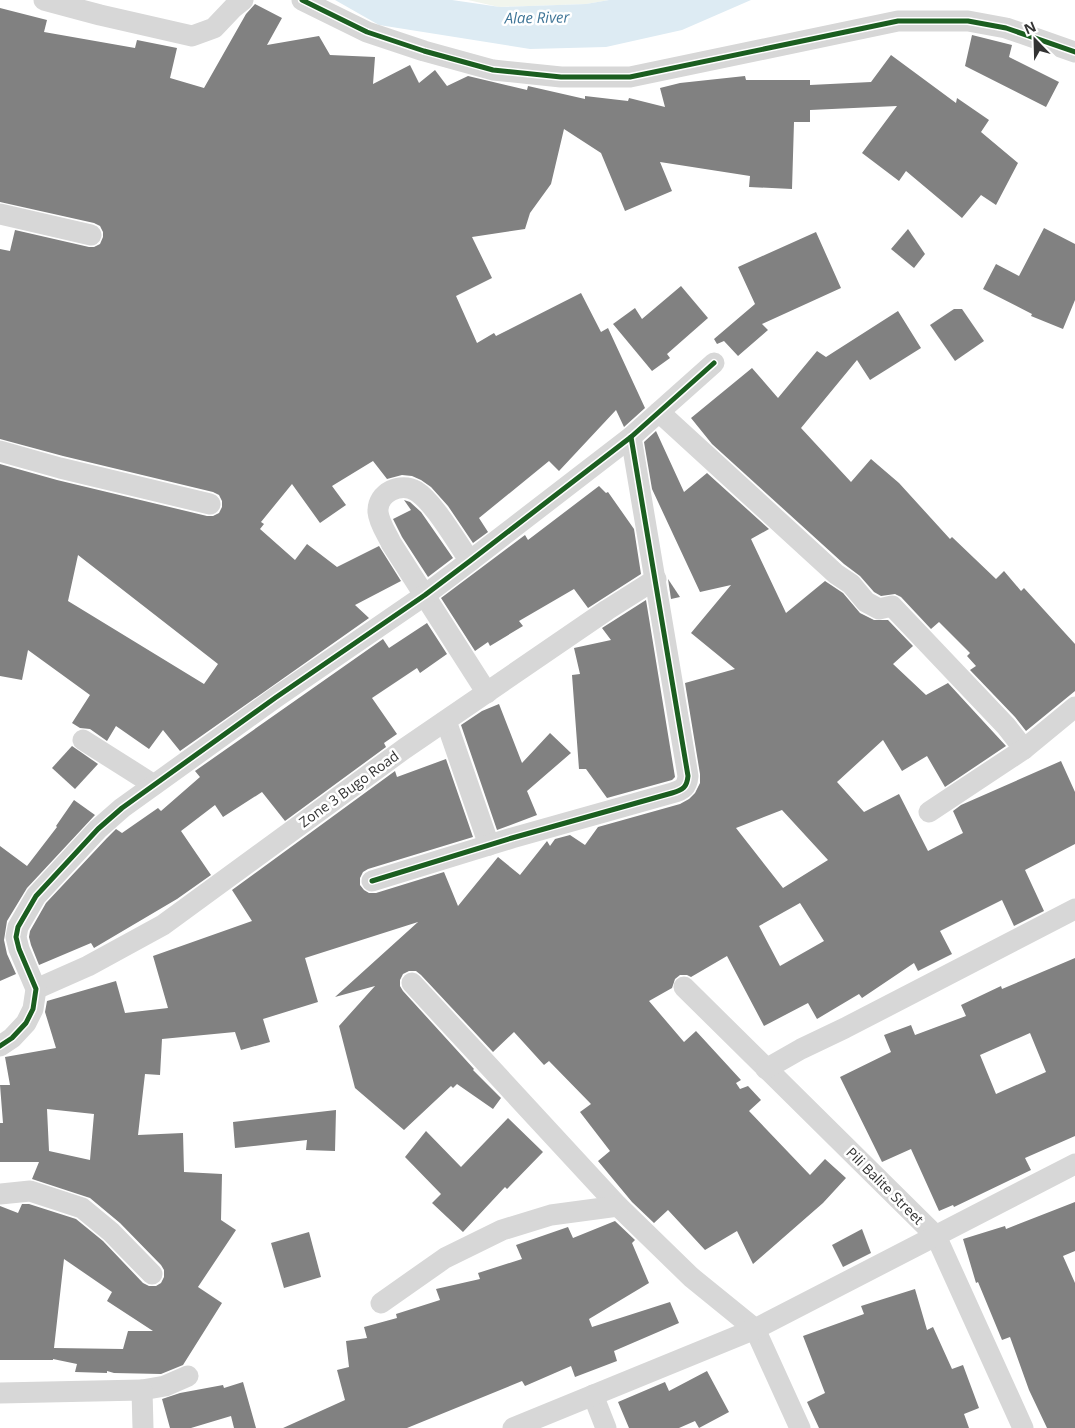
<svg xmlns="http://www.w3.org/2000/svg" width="1075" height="1428" font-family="'Open Sans',sans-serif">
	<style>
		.green { fill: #f1f5ed }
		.water { fill: #ddebf3 }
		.building { fill: #818181; fill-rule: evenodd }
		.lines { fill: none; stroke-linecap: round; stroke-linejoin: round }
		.minor { stroke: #d7d7d7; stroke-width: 21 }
		.cycleway-casing { stroke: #fff; stroke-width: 8 }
		.cycleway { stroke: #1b5e20; stroke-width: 5 }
		.labels { text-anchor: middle; stroke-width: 5; stroke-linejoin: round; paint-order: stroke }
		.street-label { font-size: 14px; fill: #333; stroke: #fff }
		.water-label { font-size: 15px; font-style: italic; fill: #3f7597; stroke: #fff }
	</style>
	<rect width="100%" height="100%" fill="#fff"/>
	<!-- green -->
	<polygon class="green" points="468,0 609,0 586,4 499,7"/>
	<!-- water -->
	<polygon class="water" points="335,0 452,0 500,7 586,4 609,0 751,0 682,30 606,47 530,49 379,25"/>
	<!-- building -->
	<g class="building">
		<path d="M255 4 282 18 267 45 319 36 330 55 375 57 373 84 410 65 419 83 435 70 447 86 468 76 527 90 528 86 585 99V96L628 101 629 98 665 107 660 88 680 83 745 76 746 80H810V85L871 82 891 55 956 103 957 98 989 120 981 132 1018 163 996 205 981 195 962 218 906 171 899 181 862 153 897 106 810 110V122H794L792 189 749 187 750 176 660 162 672 191 625 211 601 153 564 129 551 184 530 213 525 229 472 237 492 278 456 296 477 343 494 333 496 336 581 293 601 332 608 328 645 408 624 427 616 410 559 471 549 461 479 518 488 532 473 543 448 506 431 487 421 480 412 476 402 475 387 479 373 461 332 486 346 505 320 523 292 484 261 522 264 524 260 529 295 560 307 544 337 567 379 546 401 581 355 605 369 618 180 751 163 730 149 749 116 726 107 741 90 729 80 728 72 723 90 695 28 650 22 680 0 676V464L57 480 207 516H213L219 513 222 507V501L219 495 213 492 63 456 0 439V249L10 251 15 230 89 247H94L100 244 103 237V232L100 226 94 223 0 202V8L47 20 44 32 135 48 137 40 177 48 170 78 204 88 246 14ZM78 555 218 664 204 684 68 601Z"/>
		<polygon points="972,35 1012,45 1009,57 1059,82 1046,107 965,66"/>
		<polygon points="1044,228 1075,244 1075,300 1063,329 1031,316 1032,314 983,289 996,264 1019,276"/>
		<polygon points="908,229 925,254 914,268 891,249"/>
		<polygon points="816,232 841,288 762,324 768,330 738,356 724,341 717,344 714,339 755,304 738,267"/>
		<polygon points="681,286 708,318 667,354 670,358 652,371 613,324 635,308 642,319"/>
		<polygon points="954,309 962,309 984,341 955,361 930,325"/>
		<polygon points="898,311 921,348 870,380 857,360 801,428 851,482 871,459 899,483 950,539 952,537 996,579 1004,571 1021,591 1024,588 1075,644 1075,691 1026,731 1015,717 970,670 976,666 967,656 970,653 939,622 931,629 901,597 895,594 881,596 874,592 860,576 844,564 712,444 691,418 752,368 778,398 817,351 826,357"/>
		<path d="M656 431 684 492 707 473 769 529 751 539 786 613 825 581 843 593 860 613 874 620H888L913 646 893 664 926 695 948 683 1006 746 945 787 927 756 902 771 883 740 837 782 864 812 899 794 928 851 963 833 953 811 961 805 1061 761 1075 792V844L1025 870 1044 911 1014 926 1002 900 940 931 952 954 918 971 914 963 862 998 859 994 817 1019 808 1003 764 1026 727 956 691 977 687 975H680L675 979 672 988 649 1001 684 1042 696 1031 741 1080 736 1083 740 1089 748 1086 761 1100 749 1111 810 1175 825 1159 846 1178 823 1203 753 1264 737 1231 705 1250 668 1210 654 1223 632 1202 598 1161 610 1151 580 1112 591 1104 549 1061 544 1065 514 1032 493 1052 421 975 416 971H409L403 974 400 980V986L403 991 474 1069 473 1070 501 1098 493 1109 457 1084 453 1088 451 1086 404 1130 355 1088 339 1026 375 986 335 997 418 922 305 958 318 1002 263 1019 270 1042 241 1050 235 1032 162 1039 160 1075 145 1074 138 1135 183 1133 184 1172 222 1174 221 1220 236 1230 198 1287 222 1303 183 1365 161 1374 114 1373 107 1371V1373L75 1372 77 1364 53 1359V1360H0V1206L18 1213 22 1204H29L76 1219 103 1241 143 1283 149 1286H156L161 1283 164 1277V1270L161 1265 120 1223 90 1198 32 1179 39 1162H0V1123H3L0 1085H10L5 1057 56 1048 45 1012 47 1001 116 981 125 1013 168 1008 153 956 252 921 232 890 395 771 397 777 446 759 473 837 368 869 363 872 360 878V885L364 890 369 893H376L444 872 458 906 498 857 520 875 547 841 550 846 555 839 570 835 585 845 598 827 680 804 689 799 695 793 700 783V774L685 683 735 669 691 633 731 585 700 592 652 489 644 442ZM782 810 828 860 783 888 736 828ZM800 903 824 941 780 966 759 926ZM47 1109 94 1114 90 1160 49 1151ZM64 1259 112 1292 107 1301 153 1331H128L123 1349 54 1348Z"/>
		<polygon points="599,486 606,493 608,492 634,529 641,574 588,608 574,589 519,621 523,626 490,646 488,642 475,651 441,598 525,535 528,540"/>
		<polygon points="404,500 410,502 421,512 453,558 428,577 402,537 393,519 411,510"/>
		<polygon points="668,579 680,597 671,599"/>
		<polygon points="646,600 675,777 672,780 607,798 586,769 579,769 572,675 580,674 574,648 611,640 602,628"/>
		<polygon points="427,623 447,654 420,673 417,668 372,698 397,734 384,743 386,747 285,821 262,792 223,817 215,805 181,831 211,875 177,899 94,948 91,943 39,965 31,945 29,937 30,931 46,903 107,838 116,829 122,833 158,808 161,811 200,777 195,771 383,639 389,648"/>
		<polygon points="499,704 522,763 550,733 571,753 527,791 537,815 497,830 461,725 482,711"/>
		<polygon points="72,746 98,764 75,789 52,768"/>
		<polygon points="74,800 95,815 27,888 7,921 4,940 7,954 16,974 0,981 0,846 27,866 57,827 56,826"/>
		<path d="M1075 958V1136L1025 1158 1031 1170 954 1207 953 1205 939 1211 911 1149 882 1162 840 1077 891 1052 884 1035 911 1025 915 1035 966 1016 961 1005 1001 986 1002 989ZM1030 1033 1046 1072 996 1094 980 1055Z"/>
		<polygon points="336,1110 335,1151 306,1150 307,1140 235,1148 233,1122"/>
		<polygon points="508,1118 543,1152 507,1189 505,1187 463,1232 432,1203 441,1194 405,1157 426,1131 461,1167"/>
		<polygon points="1075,1202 1075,1251 1063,1256 1075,1283 1075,1428 1047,1428 1029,1390 1010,1337 1002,1340 978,1282 976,1283 963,1239 1005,1226 1006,1229"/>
		<polygon points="615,1221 635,1240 632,1243 649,1283 589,1319 592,1327 670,1302 679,1323 614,1351 617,1361 575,1377 571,1366 525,1386 522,1381 407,1428 283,1428 345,1400 337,1370 349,1367 346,1341 367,1338 364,1327 397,1318 396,1314 440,1300 436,1289 480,1279 478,1273 522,1259 516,1245 568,1227 573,1238"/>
		<polygon points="862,1229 871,1253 843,1267 832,1245"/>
		<polygon points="309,1232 321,1277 284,1288 271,1243"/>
		<polygon points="915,1289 927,1330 933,1327 952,1369 963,1365 979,1408 964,1414 969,1428 819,1428 807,1402 825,1393 803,1336 864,1314 861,1306"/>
		<polygon points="707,1371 729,1412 699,1428 695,1421 679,1428 629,1428 618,1402 665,1382 669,1391"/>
		<polygon points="243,1382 256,1428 234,1428 231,1416 191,1428 170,1428 162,1399 180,1393 223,1385 224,1388"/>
	</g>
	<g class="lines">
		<!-- minor -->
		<g class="minor">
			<polyline points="44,0 100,15 192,36 214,28 233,8 243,0"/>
			<polyline points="302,0 367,32 424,51 493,70 561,77 630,77 898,21 968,21 1006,28 1075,52"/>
			<polyline points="0,214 91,235"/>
			<polyline points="659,412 836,574 851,584 866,602 879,609 892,606 1006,726 1024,749"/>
			<polyline points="0,451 60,468 210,504"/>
			<path d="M470 561C457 543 434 502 416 491 401 482 377 492 378 512 379 523 387 534 391 543L487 693"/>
			<polyline points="446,721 489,845"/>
			<polyline points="83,740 154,785"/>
			<polyline points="929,812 1024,749 1075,707"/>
			<path d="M372 881 512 838 672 793C683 790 687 787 688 776L631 437"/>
			<polyline points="412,983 618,1206 691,1277 755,1329 800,1428"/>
			<polyline points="684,987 936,1236 1023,1428"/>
			<polyline points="36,989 88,966 163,925 404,749 607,610 656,579"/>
			<polyline points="0,1046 12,1038 26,1023 33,1009 36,989 19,949 16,937 18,927 36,896 98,829 122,808 275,698 425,595 470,561 631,437 714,363"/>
			<polyline points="766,1069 801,1049 845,1028 1075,909"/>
			<polyline points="0,1194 30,1191 82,1208 111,1232 152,1274"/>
			<polyline points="381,1303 445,1258 502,1230 551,1215 618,1206"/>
			<polyline points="142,1390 165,1386 188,1376"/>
			<polyline points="0,1393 142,1390 143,1428"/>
			<polyline points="593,1395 606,1428"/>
			<polyline points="513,1428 755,1329 1075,1164"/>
		</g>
		<defs>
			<g id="cycleway">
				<polyline points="302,0 367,32 424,51 493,70 561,77 630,77 898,21 968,21 1006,28 1075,52"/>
				<path d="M372 881 512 838 672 793C683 790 687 787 688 776L631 437"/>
				<polyline points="0,1046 12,1038 26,1023 33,1009 36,989 19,949 16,937 18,927 36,896 98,829 122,808 275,698 425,595 470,561 631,437 714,363"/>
			</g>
		</defs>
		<!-- cycleway casing -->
		<use href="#cycleway" class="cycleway-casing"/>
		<!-- cycleway -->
		<use href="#cycleway" class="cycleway"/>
	</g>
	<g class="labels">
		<!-- street labels -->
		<g class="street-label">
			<text transform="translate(349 789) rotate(-36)" y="5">Zone 3 Bugo Road</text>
			<text transform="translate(885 1186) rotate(45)" y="5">Pili Balite Street</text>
		</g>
		<!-- water labels -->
		<g class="water-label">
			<text transform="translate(537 18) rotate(-1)" y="5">Alae River</text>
		</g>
	</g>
	<!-- north arrow -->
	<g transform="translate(1035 40) rotate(337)" stroke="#ffffff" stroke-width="4" paint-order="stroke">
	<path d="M0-4L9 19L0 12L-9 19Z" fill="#333333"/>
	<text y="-8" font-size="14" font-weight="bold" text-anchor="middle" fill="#333333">N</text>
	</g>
</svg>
